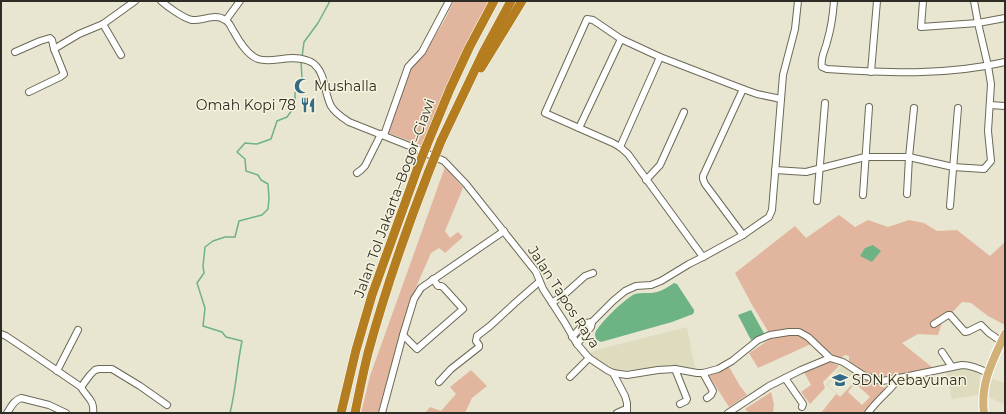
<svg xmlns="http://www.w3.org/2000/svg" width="1006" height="414" font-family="Montserrat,sans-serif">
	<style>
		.built { fill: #dedbbf; fill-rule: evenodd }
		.green { fill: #e2b69e; fill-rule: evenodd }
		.water { fill: #6db384 }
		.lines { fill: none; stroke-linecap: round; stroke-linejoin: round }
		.stream { stroke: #6db384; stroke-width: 1.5 }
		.minor-casing { stroke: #6c6957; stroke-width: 8 }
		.major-casing { stroke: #fff; stroke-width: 10 }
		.highway-casing { stroke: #fff; stroke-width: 10 }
		.minor { stroke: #fff; stroke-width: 6 }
		.major { stroke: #d2b179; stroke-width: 8 }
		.highway { stroke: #b47d1f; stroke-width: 9 }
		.highway-bridge-casing { stroke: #fff; stroke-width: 10; stroke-linecap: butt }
		.highway-bridge { stroke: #b47d1f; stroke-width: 9 }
		.labels { text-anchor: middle; stroke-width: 3; stroke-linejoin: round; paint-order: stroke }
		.poi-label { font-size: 14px; fill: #2e2d25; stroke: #f6f3de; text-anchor: start }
		.street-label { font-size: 14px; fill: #2e2d25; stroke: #f6f3de }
	</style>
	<rect width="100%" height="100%" fill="#e8e6d1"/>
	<!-- built -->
	<g class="built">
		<polygon points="687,327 695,369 673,366 650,369 609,370 597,362 589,354 596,350"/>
		<path d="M842 365 849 367 861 376 840 397 826 385ZM853 374 858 378 840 396 828 385 833 379 840 386Z"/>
		<polygon points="964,368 980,373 979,395 952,399 946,372"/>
		<polygon points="988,377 1004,383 1005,381 1005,405 985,395"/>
	</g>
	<!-- green -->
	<g class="green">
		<polygon points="454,1 494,1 423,146 388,133 387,131 409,68 422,55 432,41 444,21"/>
		<polygon points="445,167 463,188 445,231 450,238 458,232 463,237 445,253 439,248 431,253 410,301 410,304 378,413 361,413 370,376"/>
		<path d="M839 215 855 227 868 220 888 227 909 220 924 223 937 231 957 230 990 256 1005 242V325L988 316 971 303 962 302 942 323 938 335 918 334 902 343 933 368 884 378C871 377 860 369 849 362V356L845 355 839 359 828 351 813 337 799 330 769 333 751 303 735 273 795 226 806 238Z"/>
		<path d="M790 334C799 335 805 337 811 344L758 368 749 353 772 338Z"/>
		<polygon points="828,361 839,366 823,382 825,388 810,404 801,392 811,385 804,372"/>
		<polygon points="729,367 740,386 747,395 729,407 708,374"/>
		<polygon points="471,370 487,386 472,398 465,413 425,413 430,407 441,411 456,394 450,387"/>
		<path d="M861 376 887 389 865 413H821L836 394 840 397ZM855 383 870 397 862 405 848 392Z"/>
		<polygon points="771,392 774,404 773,413 749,413 745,409"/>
	</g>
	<!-- water -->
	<g class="water">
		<polygon points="873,245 881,251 872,262 860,256 865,248"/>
		<path d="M674 283 677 284 694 310V312L693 314 672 322 601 342 597 340C596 338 595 337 595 334 597 325 627 297 635 294 642 292 650 294 657 292 664 290 669 286 674 283Z"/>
		<polygon points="751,310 765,335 751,340 738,315"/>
	</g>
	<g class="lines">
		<!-- stream -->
		<g class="stream">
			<polyline points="302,57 304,42 318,23 330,1"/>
			<path d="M230 413C236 389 237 365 242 341L226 337 222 332 203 326 205 308 197 283 204 273 203 266 205 247 213 241 225 237H235L239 221 262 215 268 209 269 198 268 184 261 180 258 175 246 171 245 159 237 152 245 143 257 144 271 139 277 121 287 117 295 106V93L302 79 301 61"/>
		</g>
		<defs>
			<g id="minor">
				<path d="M161 1C168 7 183 18 192 20 203 21 215 13 225 20 230 22 231 28 234 32 239 41 247 55 258 59 272 64 289 54 306 60 309 61 312 62 314 64 326 74 324 93 331 106 335 113 343 118 349 122L412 147 444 161 466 184 536 272 543 289 565 323 577 344 589 358 607 370 613 373 627 375 658 370 675 369 697 373H703L718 369 732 361 758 340 770 335 789 332H799L808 337 830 358 843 362 863 375 877 380 882 381 899 378 962 365C971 365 980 369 988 373"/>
				<path d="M834 1C833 15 831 29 827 42 825 51 820 58 822 67L827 69C887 73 945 76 1005 62"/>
				<polyline points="923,1 921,27 978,23 1005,18"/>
				<polyline points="226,20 240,1"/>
				<polyline points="103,24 121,55"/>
				<polyline points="15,52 40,41 50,38 52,40 54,49"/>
				<polyline points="871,72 877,1"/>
				<polyline points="29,92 60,77 64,74 54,49 79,34 103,24 135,1"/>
				<polyline points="990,105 1005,106"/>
				<polyline points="579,128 621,39"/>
				<polyline points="384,135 408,67 422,52 449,1"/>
				<polyline points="620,147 660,57"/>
				<polyline points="775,170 806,172 865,157 909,157 953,167 984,169 991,161 988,131 991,84 988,66 978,23 974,1"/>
				<polyline points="357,173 361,170 365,166 381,134"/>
				<polyline points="646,180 660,165 684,112"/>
				<polyline points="907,194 909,157 914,108"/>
				<polyline points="863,195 869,107"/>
				<polyline points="817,201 825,103"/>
				<polyline points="950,206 958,108"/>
				<polyline points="743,235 705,184 703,179 703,176 743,89"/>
				<polyline points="703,257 628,154 620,147 613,143 545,113 587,19 593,20 621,39 660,57 743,89 757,94 781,99"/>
				<polyline points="552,303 566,293 585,276 593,273"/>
				<polyline points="934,324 948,315 950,315 965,332 969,331 981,325 989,333 1002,342"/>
				<path d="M1 334 6 336 27 350 81 387C86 397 95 400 93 413"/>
				<polyline points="403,335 417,349 463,309 443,287 441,286 438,286 433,279"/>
				<polyline points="572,337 582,326 586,323 592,322 613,301 625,291 636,286 651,285 661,281 689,264 703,257 743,235 769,217 772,210 783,75 795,29 798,1"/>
				<polyline points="577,344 591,327 592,322"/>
				<polyline points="942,352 952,367"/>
				<polyline points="675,369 687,399 686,401 680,404"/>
				<polyline points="57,371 78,330"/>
				<polyline points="613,373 625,396 627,403 627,413"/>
				<polyline points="703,373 713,391 711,395 707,398"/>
				<polyline points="570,377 589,358"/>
				<polyline points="785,378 803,404 802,407"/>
				<polyline points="439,382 451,369 479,347 479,345 476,341 477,336 490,326 515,303 539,282"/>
				<polyline points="81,387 90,375 95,370 99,369 112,369 140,386 167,405"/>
				<path d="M7 413C11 407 14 400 21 398L49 405 66 413"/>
				<polyline points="382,413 403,335 414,299 421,288 504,231"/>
				<polyline points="617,413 626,409"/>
				<polyline points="728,413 769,386 801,370 830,358"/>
				<path d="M868 413C877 400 890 391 899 378"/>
			</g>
			<path id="major" d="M984 413C980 383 993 360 1005 334"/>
			<g id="highway">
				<polyline points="481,68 522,1"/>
				<polyline points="441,141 483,53 511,1"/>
				<polyline points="426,147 450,89 469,48 494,1"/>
				<polyline points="341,413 356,350 372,295 418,167"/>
				<path d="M355 413C359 393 363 373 368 353 385 291 406 230 429 171"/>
			</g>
		</defs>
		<!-- minor casing -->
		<use href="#minor" class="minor-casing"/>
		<!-- major casing -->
		<use href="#major" class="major-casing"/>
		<!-- highway casing -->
		<use href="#highway" class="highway-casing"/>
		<!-- minor -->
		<use href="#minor" class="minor"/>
		<!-- major -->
		<use href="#major" class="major"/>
		<!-- highway -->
		<use href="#highway" class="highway"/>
		<defs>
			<g id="highway-bridge">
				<polyline points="418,167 426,147"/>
				<polyline points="429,171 441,141"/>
			</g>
		</defs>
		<!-- highway-bridge casing -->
		<use href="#highway-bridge" class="highway-bridge-casing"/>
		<!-- highway-bridge -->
		<use href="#highway-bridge" class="highway-bridge"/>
	</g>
	<!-- icons -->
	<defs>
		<symbol id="mosque-bare" viewBox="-9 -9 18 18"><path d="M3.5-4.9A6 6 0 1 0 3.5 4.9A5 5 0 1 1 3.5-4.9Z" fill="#336a85" stroke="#f6f3de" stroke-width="2.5" paint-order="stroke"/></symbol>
		<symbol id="restaurant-bare" viewBox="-9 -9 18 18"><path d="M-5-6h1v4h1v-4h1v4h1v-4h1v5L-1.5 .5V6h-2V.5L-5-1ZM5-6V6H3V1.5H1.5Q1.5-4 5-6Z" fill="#336a85" stroke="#f6f3de" stroke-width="2.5" paint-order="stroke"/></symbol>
		<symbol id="school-bare" viewBox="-9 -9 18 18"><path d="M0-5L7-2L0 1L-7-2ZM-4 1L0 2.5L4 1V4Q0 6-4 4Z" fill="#336a85" stroke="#f6f3de" stroke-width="2.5" paint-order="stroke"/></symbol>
	</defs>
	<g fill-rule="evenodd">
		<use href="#mosque-bare" x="291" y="75" width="22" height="22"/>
		<use href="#restaurant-bare" x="297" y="94" width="22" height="22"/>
		<use href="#school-bare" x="829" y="369" width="22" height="22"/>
	</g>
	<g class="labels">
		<!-- poi labels -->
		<g class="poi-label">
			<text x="314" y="91">Mushalla</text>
			<text x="296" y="110" text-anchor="end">Omah Kopi 78</text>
			<text x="852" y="385">SDN Kebayunan</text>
		</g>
		<!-- street labels -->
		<g class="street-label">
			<text transform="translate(394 198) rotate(-70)" y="5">Jalan Tol Jakarta–Bogor–Ciawi</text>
			<text transform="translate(564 297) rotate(57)" y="5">Jalan Tapos Raya</text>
		</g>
	</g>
	<!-- border -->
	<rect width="1006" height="414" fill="none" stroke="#2e2d25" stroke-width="4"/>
</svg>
